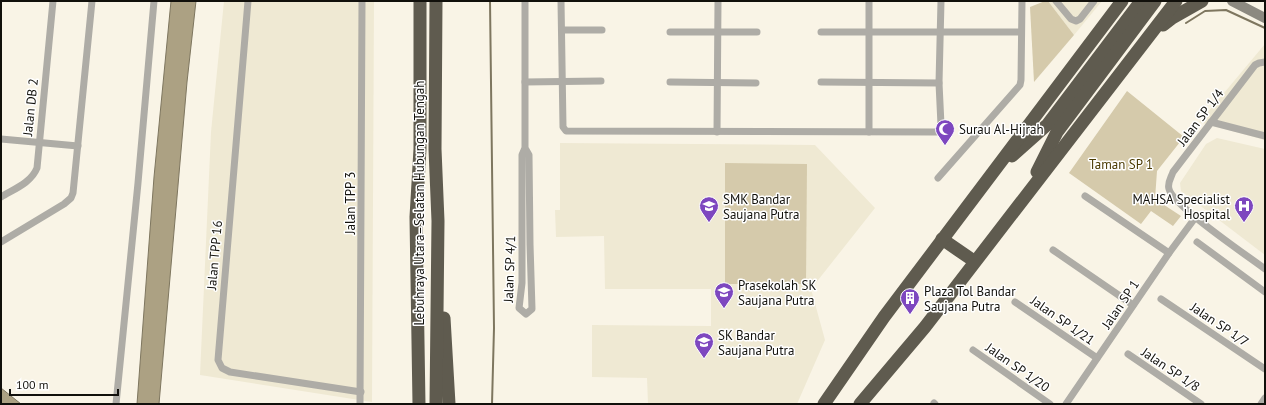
<svg xmlns="http://www.w3.org/2000/svg" width="1266" height="405" font-family="'PT Sans',sans-serif">
	<style>
		.built { fill: #efe9d3 }
		.green { fill: #d5caab }
		.water { fill: #aca183; stroke: #7e765f }
		.lines { fill: none; stroke-linecap: round; stroke-linejoin: round }
		.stream { stroke: #7e765f; stroke-width: 2 }
		.street { stroke: #aeaca6; stroke-width: 7 }
		.secondary { stroke: #8c8980; stroke-width: 10 }
		.highway { stroke: #5f5b4f; stroke-width: 13 }
		.labels { text-anchor: middle; stroke-width: 3; stroke-linejoin: round; paint-order: stroke }
		.street-label { font-size: 13px; fill: #11100b; stroke: #fff }
		.poi-label { font-size: 13px; fill: #11100b; stroke: #fff; text-anchor: start }
		.park-label { font-size: 13px; fill: #493900; stroke: #fff }
	</style>
	<rect width="100%" height="100%" fill="#f9f4e6"/>
	<!-- built -->
	<g class="built">
		<polygon points="224,1 374,1 372,402 200,375 211,132"/>
		<polygon points="1048,1 1102,1 1074,35"/>
		<polygon points="1265,44 1265,140 1199,122 1214,105"/>
		<polygon points="1217,138 1265,149 1265,255 1181,191 1180,183 1206,144"/>
		<polygon points="560,143 815,145 875,208 811,289 825,340 797,404 648,404 647,378 592,377 592,325 711,326 711,289 605,289 604,236 556,237 555,210 560,210"/>
	</g>
	<!-- green -->
	<g class="green">
		<polygon points="1045,1 1048,1 1074,35 1034,82 1030,7"/>
		<polygon points="1127,91 1184,137 1157,171 1155,199 1181,216 1173,226 1151,211 1141,224 1069,173"/>
		<polygon points="725,163 807,164 806,284 725,284"/>
	</g>
	<!-- water -->
	<g class="water">
		<polygon points="171,1 196,1 187,82 159,404 137,404 154,177"/>
		<polygon points="1,388 21,404 1,404"/>
	</g>
	<g class="lines">
		<!-- stream -->
		<g class="stream">
			<polyline points="490,1 494,328 492,404"/>
			<polyline points="1186,23 1205,11 1226,10 1265,28"/>
		</g>
		<!-- street -->
		<g class="street">
			<polyline points="248,1 218,360 222,368 230,372 361,392"/>
			<polyline points="525,1 525,148 522,155 522,283 519,308 526,314 532,309 530,244 529,155 525,148"/>
			<polyline points="561,1 563,127 566,131 936,132 939,130 941,125 939,83 941,1"/>
			<polyline points="869,1 869,132"/>
			<polyline points="1056,1 1071,19 1076,21 1080,19 1094,1"/>
			<polyline points="562,30 602,30"/>
			<polyline points="670,32 757,32"/>
			<polyline points="821,32 1021,32"/>
			<path d="M1265 62 1259 63 1255 65 1173 172C1171 178 1167 183 1169 189 1173 206 1248 256 1265 269"/>
			<polyline points="525,82 601,81"/>
			<polyline points="670,82 756,83"/>
			<polyline points="821,82 939,83"/>
			<polyline points="1211,122 1265,136"/>
			<polyline points="717,132 718,1"/>
			<polyline points="1,139 78,146"/>
			<polyline points="938,178 1020,85 1021,80 1022,1"/>
			<polyline points="1085,196 1169,253"/>
			<path d="M1 197C14 189 31 183 37 168L53 1"/>
			<polyline points="1,242 64,204 71,198 73,193 92,1"/>
			<polyline points="1197,242 1265,292"/>
			<polyline points="1053,250 1133,305"/>
			<polyline points="1161,299 1265,369"/>
			<polyline points="1015,302 1097,358"/>
			<polyline points="973,350 1050,404"/>
			<polyline points="1128,354 1201,404"/>
			<polyline points="934,403 935,404"/>
			<polyline points="116,404 138,183 154,1"/>
			<polyline points="360,404 362,1"/>
			<polyline points="1066,404 1169,253 1195,218"/>
			<polyline points="1261,404 1265,398"/>
		</g>
		<!-- secondary -->
		<polyline class="secondary" points="1232,1 1265,18"/>
		<!-- highway -->
		<g class="highway">
			<polyline points="1163,25 1172,18 1202,1"/>
			<polyline points="1012,156 1048,124 1141,1"/>
			<polyline points="1037,172 1057,132 1155,1"/>
			<polyline points="942,239 974,261"/>
			<polyline points="444,318 449,404"/>
			<polyline points="419,404 416,217 420,149 420,1"/>
			<polyline points="436,404 438,221 435,149 436,1"/>
			<polyline points="824,404 884,317 1122,1"/>
			<polyline points="860,404 925,327 1176,1"/>
		</g>
	</g>
	<!-- icons -->
	<defs>
		<symbol id="mosque-pin" viewBox="-11 -11 22 30"><path d="M0 17L-7.5 6A9.5 9.5 0 1 1 7.5 6Z" fill="#7d47bf" stroke="#fff"/><path d="M3.5-4.9A6 6 0 1 0 3.5 4.9A5 5 0 1 1 3.5-4.9Z" fill="#fff"/></symbol>
		<symbol id="school-pin" viewBox="-11 -11 22 30"><path d="M0 17L-7.5 6A9.5 9.5 0 1 1 7.5 6Z" fill="#7d47bf" stroke="#fff"/><path d="M0-5L7-2L0 1L-7-2ZM-4 1L0 2.5L4 1V4Q0 6-4 4Z" fill="#fff"/></symbol>
		<symbol id="hospital-pin" viewBox="-11 -11 22 30"><path d="M0 17L-7.5 6A9.5 9.5 0 1 1 7.5 6Z" fill="#7d47bf" stroke="#fff"/><path d="M-5-5h3v3.5h4V-5h3V5h-3V1.5h-4V5h-3Z" fill="#fff"/></symbol>
		<symbol id="building-pin" viewBox="-11 -11 22 30"><path d="M0 17L-7.5 6A9.5 9.5 0 1 1 7.5 6Z" fill="#7d47bf" stroke="#fff"/><path d="M-4-6H4V6H1V3H-1V6H-4ZM-2.5-4.3h1.7v1.8h-1.7ZM.8-4.3h1.7v1.8H.8ZM-2.5-1h1.7V.8h-1.7ZM.8-1h1.7V.8H.8Z" fill="#fff"/></symbol>
	</defs>
	<g fill-rule="evenodd">
		<use href="#mosque-pin" x="934" y="118" width="22" height="30"/>
		<use href="#school-pin" x="698" y="195" width="22" height="30"/>
		<use href="#hospital-pin" x="1233" y="195" width="22" height="30"/>
		<use href="#school-pin" x="713" y="281" width="22" height="30"/>
		<use href="#building-pin" x="899" y="287" width="22" height="30"/>
		<use href="#school-pin" x="693" y="331" width="22" height="30"/>
	</g>
	<g class="labels">
		<!-- street labels -->
		<g class="street-label">
			<text transform="translate(30 107) rotate(-84)" y="5">Jalan DB 2</text>
			<text transform="translate(1200 117) rotate(-53)" y="5">Jalan SP 1/4</text>
			<text transform="translate(350 203) rotate(-90)" y="5">Jalan TPP 3</text>
			<text transform="translate(419 203) rotate(-90)" y="5">Lebuhraya Utara–Selatan Hubungan Tengah</text>
			<text transform="translate(214 255) rotate(-85)" y="5">Jalan TPP 16</text>
			<text transform="translate(509 269) rotate(-88)" y="5">Jalan SP 4/1</text>
			<text transform="translate(1120 304) rotate(-56)" y="5">Jalan SP 1</text>
			<text transform="translate(1063 320) rotate(35)" y="5">Jalan SP 1/21</text>
			<text transform="translate(1220 324) rotate(34)" y="5">Jalan SP 1/7</text>
			<text transform="translate(1018 367) rotate(35)" y="5">Jalan SP 1/20</text>
			<text transform="translate(1171 369) rotate(34)" y="5">Jalan SP 1/8</text>
		</g>
		<!-- poi labels -->
		<g class="poi-label">
			<text x="959" y="134">Surau Al-Hijrah</text>
			<text x="723" y="204">SMK Bandar<tspan x="723" dy="15">Saujana Putra</tspan></text>
			<text x="1230" y="204" text-anchor="end">MAHSA Specialist<tspan x="1230" dy="15">Hospital</tspan></text>
			<text x="738" y="290">Prasekolah SK<tspan x="738" dy="15">Saujana Putra</tspan></text>
			<text x="924" y="296">Plaza Tol Bandar<tspan x="924" dy="15">Saujana Putra</tspan></text>
			<text x="718" y="340">SK Bandar<tspan x="718" dy="15">Saujana Putra</tspan></text>
		</g>
		<!-- park labels -->
		<g class="park-label">
			<text x="1121" y="169">Taman SP 1</text>
		</g>
	</g>
	<!-- border -->
	<rect width="1266" height="405" fill="none" stroke="#11100b" stroke-width="4"/>
	<!-- scale -->
	<path d="M10 389v6h108v-6" fill="none" stroke="#11100b" stroke-width="2"/>
	<text x="16" y="389" font-size="12" fill="#11100b" stroke="#ffffff" stroke-width="3" paint-order="stroke">100 m</text>
</svg>
